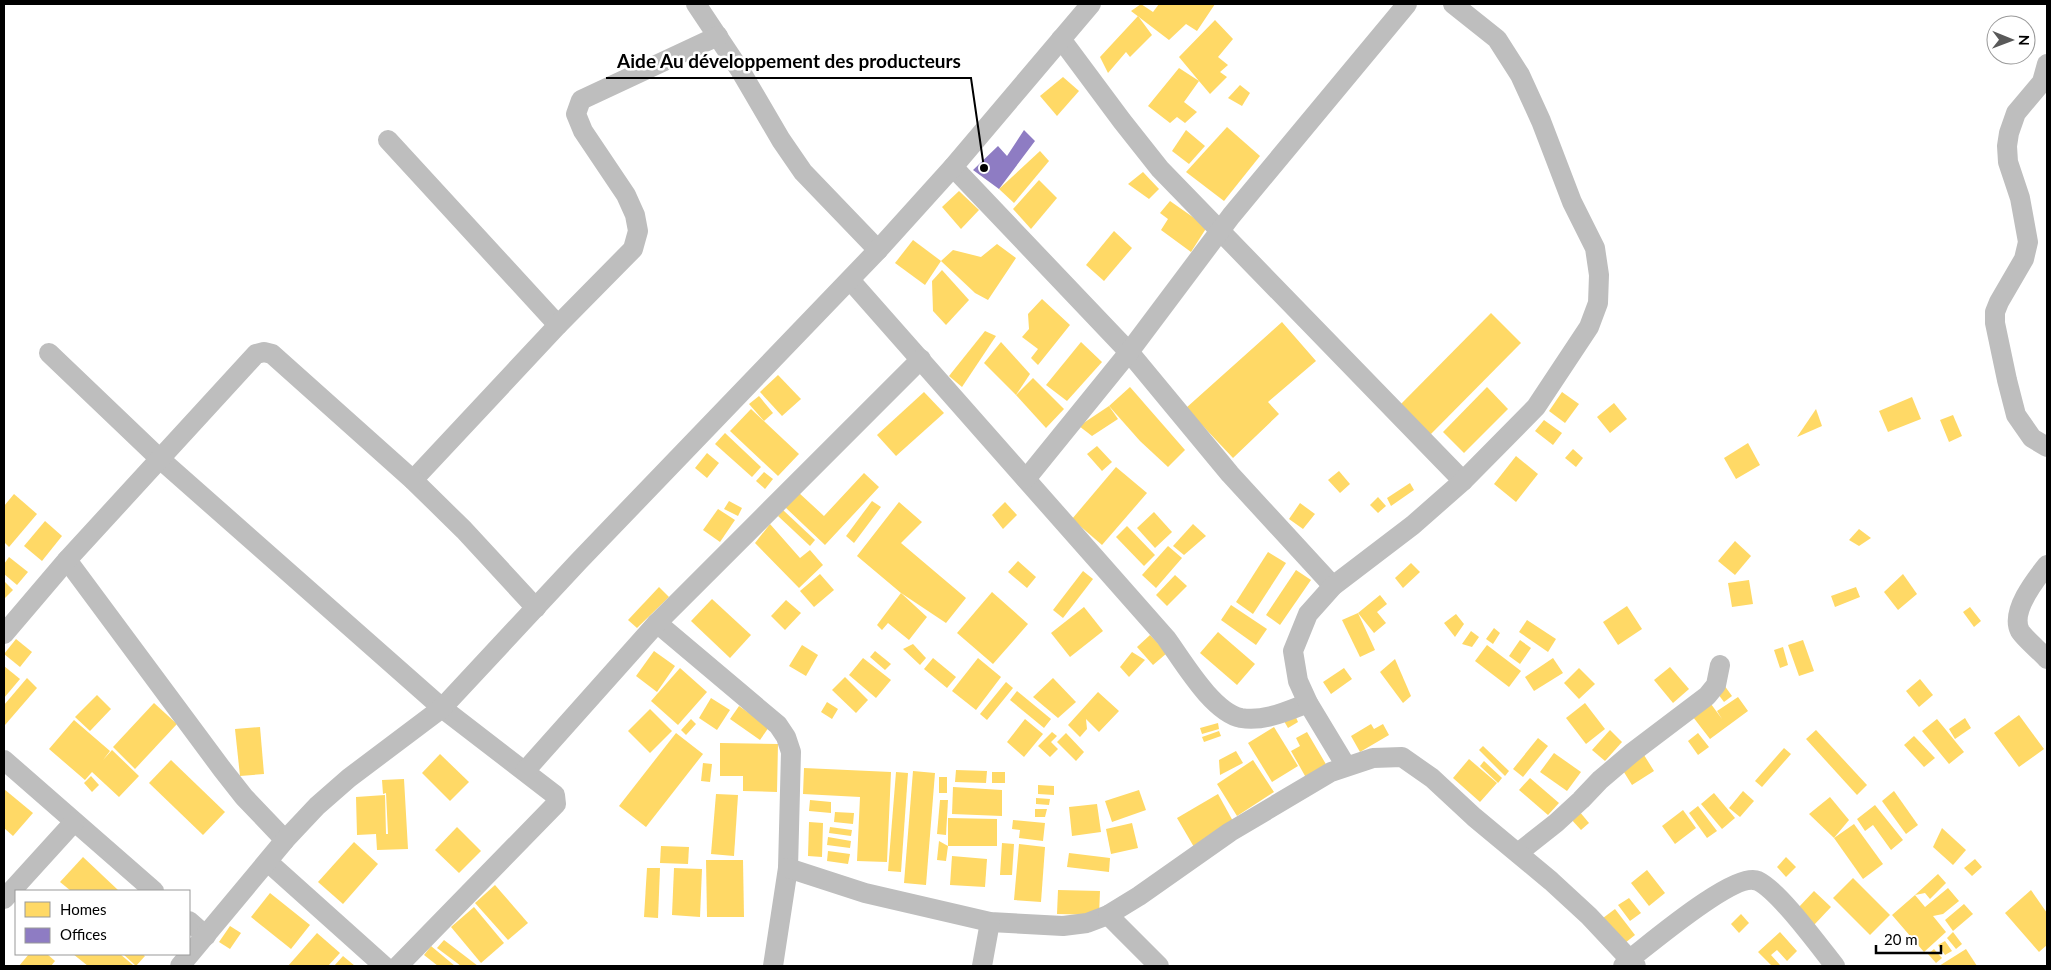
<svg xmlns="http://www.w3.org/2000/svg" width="2051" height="970" font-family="Lato,sans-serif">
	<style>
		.homes { fill: #ffd966 }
		.offices { fill: #8e7cc3 }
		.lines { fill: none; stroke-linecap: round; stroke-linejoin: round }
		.minor { stroke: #bebebe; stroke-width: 20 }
		.leader { fill: none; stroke: #000; stroke-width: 2 }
		.callout-dot { fill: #000; stroke: #fff; stroke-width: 2 }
		.callout-label { font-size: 19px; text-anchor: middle; font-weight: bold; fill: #000; stroke: #fff; stroke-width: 5; stroke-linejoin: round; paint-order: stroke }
	</style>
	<rect width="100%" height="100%" fill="#fff"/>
	<!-- homes -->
	<g class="homes">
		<polygon points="1141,4 1153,12 1159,4 1215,4 1197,31 1186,24 1169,40 1131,11"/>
		<polygon points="1138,16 1152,35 1130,57 1126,52 1108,73 1100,57"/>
		<polygon points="1215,20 1233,39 1218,57 1228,65 1220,72 1227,77 1210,94 1199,81 1184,102 1197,112 1185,123 1177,117 1170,123 1148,106 1179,68 1199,81 1179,57"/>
		<polygon points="1063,77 1079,91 1057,116 1040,96"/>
		<polygon points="1240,85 1250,93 1242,106 1228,98"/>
		<polygon points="1227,127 1260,156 1224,201 1186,172"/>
		<polygon points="1186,130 1205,146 1189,164 1172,151"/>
		<polygon points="1040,151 1049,161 1014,203 999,189"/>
		<polygon points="1143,172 1159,189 1149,199 1128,184"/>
		<polygon points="1039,180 1057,198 1031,229 1013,209"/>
		<polygon points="959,191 979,210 961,229 942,207"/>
		<polygon points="1170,201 1207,227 1191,252 1161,230 1168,219 1160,213"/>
		<polygon points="1114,231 1132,248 1104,281 1086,265"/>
		<polygon points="913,240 941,261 925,285 895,263"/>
		<polygon points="997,244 1016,258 988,300 975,293 941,261 953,250 981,257"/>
		<polygon points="942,270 969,300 946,325 933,311 932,281"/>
		<polygon points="1042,299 1070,325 1038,365 1031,358 1038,349 1022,337 1029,329 1028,314"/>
		<polygon points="1491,313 1521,343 1428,437 1398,407"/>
		<polygon points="1282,322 1316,361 1268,402 1279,414 1233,458 1186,408"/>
		<polygon points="985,331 996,336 962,387 949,376"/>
		<polygon points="1001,342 1030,374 1016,395 984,363"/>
		<polygon points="1081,342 1102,362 1067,401 1046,385"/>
		<polygon points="778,375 801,399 782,416 760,392"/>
		<polygon points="1033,378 1064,409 1046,428 1016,395"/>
		<polygon points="1130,387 1185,450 1168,467 1140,441 1109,406"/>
		<polygon points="1487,387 1508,409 1464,453 1443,432"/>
		<polygon points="924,392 944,413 896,456 877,435"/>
		<polygon points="1562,392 1579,404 1565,423 1549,411"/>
		<polygon points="759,396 773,413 764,421 749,404"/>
		<polygon points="1912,397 1921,419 1888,432 1879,411"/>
		<polygon points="1614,403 1627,419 1610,433 1597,417"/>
		<polygon points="1109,406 1118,419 1092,436 1079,426"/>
		<polygon points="751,409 799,454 778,476 730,431"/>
		<polygon points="1816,409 1822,426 1797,437"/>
		<polygon points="1953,415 1962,436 1949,442 1940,420"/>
		<polygon points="1544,420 1562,433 1553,445 1535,431"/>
		<polygon points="725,433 761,467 752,477 715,444"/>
		<polygon points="1748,443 1760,465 1736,479 1724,458"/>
		<polygon points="1097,446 1112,462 1102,471 1087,454"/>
		<polygon points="1573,449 1583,458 1576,467 1565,458"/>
		<polygon points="707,453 719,463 707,478 695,468"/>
		<polygon points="1516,456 1538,474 1516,502 1494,484"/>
		<polygon points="1116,467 1147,493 1102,545 1072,519"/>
		<polygon points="1339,471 1350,484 1340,493 1328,480"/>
		<polygon points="764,472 773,479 765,489 756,481"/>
		<polygon points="864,473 879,487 825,545 785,507 798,492 824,516"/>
		<polygon points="1410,483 1414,490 1391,506 1387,498"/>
		<polygon points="14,494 37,514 9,547 4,542 4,506"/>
		<polygon points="1378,497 1386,506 1378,513 1370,505"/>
		<polygon points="729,501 742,508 738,516 724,509"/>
		<polygon points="872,501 881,507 854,543 846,536"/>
		<polygon points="899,502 922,522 901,543 966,598 946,623 901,593 857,556"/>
		<polygon points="1005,502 1017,515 1003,529 992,515"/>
		<polygon points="1300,503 1315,514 1303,529 1289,519"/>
		<polygon points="718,509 735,520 720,542 703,530"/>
		<polygon points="783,510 815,540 810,546 778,516"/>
		<polygon points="1154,512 1172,532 1155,548 1137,528"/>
		<polygon points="45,521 62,536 42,561 24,546"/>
		<polygon points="770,524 800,558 810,550 823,565 799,588 755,543"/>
		<polygon points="1193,524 1206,536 1184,555 1173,546"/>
		<polygon points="1127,526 1155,555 1144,566 1116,537"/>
		<polygon points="1859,529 1871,538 1859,546 1849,540"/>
		<polygon points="1735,541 1751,556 1735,575 1718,561"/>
		<polygon points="1168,546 1182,558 1156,588 1142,575"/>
		<polygon points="1268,552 1286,563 1253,614 1236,602"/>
		<polygon points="9,557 28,572 17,585 4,574 4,564"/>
		<polygon points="1018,561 1036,577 1027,588 1008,572"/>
		<polygon points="1411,563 1420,572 1403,588 1395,578"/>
		<polygon points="1296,570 1311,580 1280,625 1266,615"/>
		<polygon points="1083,571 1093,579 1063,618 1053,610"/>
		<polygon points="820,574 834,590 814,607 800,591"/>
		<polygon points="1903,574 1917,594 1898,610 1884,592"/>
		<polygon points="1175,575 1187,586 1167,606 1156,595"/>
		<polygon points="1749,580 1753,604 1732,607 1728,583"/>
		<polygon points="4,581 13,590 4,599"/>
		<polygon points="659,587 669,597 637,628 628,620"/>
		<polygon points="1856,587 1860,597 1835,607 1831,596"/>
		<polygon points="992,592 1028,624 993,664 957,633"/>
		<polygon points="901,593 927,617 909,640 888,623 882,630 877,625"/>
		<polygon points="1380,595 1387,604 1377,612 1386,623 1374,633 1358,613"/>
		<polygon points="712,599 751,635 730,658 691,621"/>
		<polygon points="786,600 801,613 785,630 771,616"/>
		<polygon points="1231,605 1267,629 1256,645 1221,620"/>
		<polygon points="1627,606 1642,629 1618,645 1603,622"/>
		<polygon points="1084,607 1103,631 1070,657 1051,633"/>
		<polygon points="1970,607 1981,621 1974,627 1963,612"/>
		<polygon points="1358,613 1375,650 1360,657 1342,620"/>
		<polygon points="1456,614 1464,624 1455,637 1444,623"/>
		<polygon points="1527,620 1556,639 1548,652 1519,632"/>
		<polygon points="1494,628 1500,633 1493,644 1486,639"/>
		<polygon points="1471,631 1479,637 1472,647 1462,644"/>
		<polygon points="1218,632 1255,664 1237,685 1200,653"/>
		<polygon points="1150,635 1167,653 1153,665 1137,647"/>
		<polygon points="16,639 32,652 20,667 4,654"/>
		<polygon points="1520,640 1531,648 1520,664 1509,656"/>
		<polygon points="1803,640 1814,671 1799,676 1788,645"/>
		<polygon points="913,644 926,658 920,665 903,649"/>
		<polygon points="802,645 818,655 806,676 789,666"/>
		<polygon points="1487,645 1521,671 1509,687 1475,661"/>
		<polygon points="1783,647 1788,665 1780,668 1774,650"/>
		<polygon points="654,651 675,666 657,692 636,676"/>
		<polygon points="875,651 891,664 885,670 870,657"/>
		<polygon points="1132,652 1145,660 1129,677 1120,667"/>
		<polygon points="863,658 891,680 876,698 849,675"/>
		<polygon points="933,658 956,677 947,688 924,669"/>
		<polygon points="978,658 1001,677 976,710 952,691"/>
		<polygon points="1553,658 1563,673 1534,691 1525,677"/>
		<polygon points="1395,659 1411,696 1403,703 1380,672"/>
		<polygon points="4,666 20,679 4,698"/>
		<polygon points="1670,667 1689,689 1673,703 1654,680"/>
		<polygon points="680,668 707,692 678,725 651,701"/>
		<polygon points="1344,668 1352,679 1331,694 1323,682"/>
		<polygon points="1579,668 1595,684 1579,699 1564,683"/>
		<polygon points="845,677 868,700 856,713 832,690"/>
		<polygon points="27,678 37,688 5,725 4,705"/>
		<polygon points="1053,678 1076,702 1058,718 1033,697"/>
		<polygon points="1920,679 1933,695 1919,707 1906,691"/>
		<polygon points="1006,682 1013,688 987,720 980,714"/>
		<polygon points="1724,685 1732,696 1724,702 1718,694"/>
		<polygon points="1017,691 1051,719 1044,728 1010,700"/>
		<polygon points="1098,692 1119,711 1099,732 1086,719 1087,729 1080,737 1068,725"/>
		<polygon points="97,695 111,709 90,731 75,717"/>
		<polygon points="1738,697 1748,711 1710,739 1693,717 1711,704 1722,719 1717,711"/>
		<polygon points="711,698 730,710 717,730 699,718"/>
		<polygon points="827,702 838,709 832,719 821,712"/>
		<polygon points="154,703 177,724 135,769 113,747"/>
		<polygon points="1585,703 1605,729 1586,744 1566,718"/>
		<polygon points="739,706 769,727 760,740 730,719"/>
		<polygon points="650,709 672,731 650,753 628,731"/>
		<polygon points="1295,715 1298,722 1288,728 1284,721"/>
		<polygon points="2019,715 2044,749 2019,767 1994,733"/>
		<polygon points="1965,718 1971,728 1955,739 1949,729"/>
		<polygon points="691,719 696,724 686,735 681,730"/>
		<polygon points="1025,719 1043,734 1024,757 1007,742"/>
		<polygon points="1937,719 1964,752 1949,764 1922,731"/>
		<polygon points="74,720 110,751 103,760 112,750 139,776 119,797 92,772 85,780 49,749"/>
		<polygon points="1218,723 1219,729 1202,734 1200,728"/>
		<polygon points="1371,724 1374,729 1383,724 1389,735 1360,752 1351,736"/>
		<polygon points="260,727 264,774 240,776 235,729"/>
		<polygon points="1274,727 1298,766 1272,782 1248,743"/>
		<polygon points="1610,730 1622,742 1605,761 1592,750"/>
		<polygon points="1816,730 1867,785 1857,795 1806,739"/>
		<polygon points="1219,731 1221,736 1204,742 1202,737"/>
		<polygon points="1052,732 1057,736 1051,742 1058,749 1050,757 1038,746"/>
		<polygon points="1307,732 1327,766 1309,783 1291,751 1300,746 1296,738"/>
		<polygon points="676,733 703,754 646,827 619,806"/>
		<polygon points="1066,733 1084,752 1076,761 1057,742"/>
		<polygon points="1698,733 1709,747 1698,755 1688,741"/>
		<polygon points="1914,736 1935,758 1924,767 1904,745"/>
		<polygon points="1538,738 1548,746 1523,777 1513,769"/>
		<polygon points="720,743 778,744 777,792 743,791 743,776 720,776"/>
		<polygon points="1483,746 1509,771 1505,776 1479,750"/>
		<polygon points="1784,748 1791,754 1762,787 1755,781"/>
		<polygon points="1236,751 1243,763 1220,775 1219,760"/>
		<polygon points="1554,753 1581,772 1567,791 1540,772"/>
		<polygon points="440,754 469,782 450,801 422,773"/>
		<polygon points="1644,755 1654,771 1632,785 1622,769"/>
		<polygon points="1469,759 1497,783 1480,802 1453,778"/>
		<polygon points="171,760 225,812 203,835 149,783"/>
		<polygon points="1253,760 1274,792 1237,816 1217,784"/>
		<polygon points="1484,761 1502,778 1498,783 1480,766"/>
		<polygon points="703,763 712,764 710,782 701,781"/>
		<polygon points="804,768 891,772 887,862 857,861 860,797 803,794"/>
		<polygon points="956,770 987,771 986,783 955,782"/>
		<polygon points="913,771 935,773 926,885 904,883"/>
		<polygon points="896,772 908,773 901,872 888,871"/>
		<rect x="992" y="772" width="13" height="11"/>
		<polygon points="91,776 99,785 92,792 84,783"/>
		<rect x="939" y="777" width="8" height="16"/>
		<polygon points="1530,778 1559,803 1548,815 1519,790"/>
		<polygon points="404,779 408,849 377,850 376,834 357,835 356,797 385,795 386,834 388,834 386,793 383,794 382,780"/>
		<polygon points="1038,785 1054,786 1054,795 1038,794"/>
		<polygon points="953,787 1002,790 1002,816 952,814"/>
		<polygon points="4,789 33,813 13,836 4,828"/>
		<polygon points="1139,790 1146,810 1112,822 1105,801"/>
		<polygon points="1743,791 1754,801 1740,817 1729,808"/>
		<polygon points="1894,791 1918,825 1906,834 1882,801"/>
		<polygon points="1714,793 1735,818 1722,829 1701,804"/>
		<polygon points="716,794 738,795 734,856 711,854"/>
		<polygon points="1218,794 1234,823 1194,847 1177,818"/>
		<polygon points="1830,797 1849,820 1834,838 1809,814"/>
		<polygon points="1036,798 1050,799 1049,805 1036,804"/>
		<polygon points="810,800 831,802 831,813 809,811"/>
		<polygon points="940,800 948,800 946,835 937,834"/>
		<polygon points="1097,804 1101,832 1072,836 1069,807"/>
		<polygon points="1875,805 1903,840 1891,850 1873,825 1865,831 1857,819"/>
		<polygon points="1698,806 1717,831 1707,838 1689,813"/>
		<polygon points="1035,809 1047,809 1045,817 1035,817"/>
		<polygon points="1683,810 1696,828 1675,844 1662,826"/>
		<polygon points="1579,811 1589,823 1581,830 1570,818"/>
		<polygon points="835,812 854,813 853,824 834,822"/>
		<polygon points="948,818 997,819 997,846 948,846"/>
		<polygon points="1013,820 1045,823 1043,841 1019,838 1020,830 1012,829"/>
		<polygon points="809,822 823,823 822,857 808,856"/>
		<polygon points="1132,823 1138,848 1111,854 1106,829"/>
		<polygon points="1854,824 1883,864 1863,879 1834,838"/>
		<polygon points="457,827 481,851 459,873 435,850"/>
		<polygon points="830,827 852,830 851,836 829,833"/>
		<polygon points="1942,828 1966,850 1953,865 1933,847"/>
		<polygon points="828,837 851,841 850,848 827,845"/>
		<polygon points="939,841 948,846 946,861 937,860"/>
		<polygon points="354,842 378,864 343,904 318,882"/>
		<polygon points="1002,843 1014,844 1012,875 1000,875"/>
		<polygon points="1019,844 1045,847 1041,902 1014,900"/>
		<polygon points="661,846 689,847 688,864 660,863"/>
		<polygon points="828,851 850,854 848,864 827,861"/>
		<polygon points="1069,853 1110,858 1109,872 1067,867"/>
		<polygon points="952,856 987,859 985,887 950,885"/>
		<polygon points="83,857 118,890 117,891 71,891 60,882"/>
		<polygon points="1786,857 1796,867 1786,877 1777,867"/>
		<polygon points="1975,859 1982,867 1972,876 1964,868"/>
		<polygon points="706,860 743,860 744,917 707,917"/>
		<polygon points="647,868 660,868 658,918 644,917"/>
		<polygon points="674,868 702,869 700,917 672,915"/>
		<polygon points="1647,870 1665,893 1649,906 1631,883"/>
		<polygon points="1938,874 1946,883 1930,899 1925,893 1915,895"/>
		<polygon points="1853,878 1890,915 1870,935 1833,898"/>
		<polygon points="495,885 528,923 508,940 475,903"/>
		<polygon points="1948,888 1959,901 1943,914 1933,916 1946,932 1924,952 1892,915 1915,895 1925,907"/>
		<polygon points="1058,890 1100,891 1099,915 1057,914"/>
		<polygon points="2031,890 2047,913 2047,945 2039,952 2005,913"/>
		<polygon points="1814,891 1831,907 1814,925 1798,908"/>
		<polygon points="270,893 310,925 291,949 251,917"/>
		<polygon points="1629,898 1641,913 1630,921 1618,905"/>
		<polygon points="1964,904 1973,914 1953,931 1945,920"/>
		<polygon points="474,907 504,943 481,963 451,927"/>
		<polygon points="1615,909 1635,935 1620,947 1599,921"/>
		<polygon points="1741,914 1749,923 1739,933 1731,924"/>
		<polygon points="230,926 241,933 230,949 219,942"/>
		<polygon points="1780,932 1797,951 1787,961 1777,950 1771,955 1780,965 1772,966 1758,952"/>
		<polygon points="1953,932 1962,944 1956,949 1947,938"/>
		<polygon points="317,933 340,953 328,966 288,966"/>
		<polygon points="444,940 478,966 461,966 437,948"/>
		<polygon points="1945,941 1952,951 1945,955 1938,945"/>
		<polygon points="431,946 455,966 438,966 424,955"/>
		<polygon points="1934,949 1942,958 1936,963 1928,954"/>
		<polygon points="1966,949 1977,966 1939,966"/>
		<polygon points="29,954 47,954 55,961 51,966 19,966"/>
		<polygon points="73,954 120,954 133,965 88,966"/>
		<polygon points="123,954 142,954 145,956 136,966"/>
		<polygon points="343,956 355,966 334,966"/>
	</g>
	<!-- offices -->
	<polygon class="offices" points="1024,130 1035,141 999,189 973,170 998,146 1007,156"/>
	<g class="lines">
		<!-- minor -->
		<g class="minor">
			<polyline points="696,4 740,70 781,140 803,172 878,250"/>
			<polyline points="1061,39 1122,121 1160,169 1463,481"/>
			<polyline points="2047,64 2042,82 2016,113 2009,133 2007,146 2008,162 2020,198 2028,242 2024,259 1999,302 1995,312 1995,323 2007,380 2016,415 2032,438 2047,447"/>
			<polyline points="388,140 558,325"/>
			<polyline points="953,167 1129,352 1230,474 1333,586"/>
			<path d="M850 280 1166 638C1183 661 1212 712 1241 718 1264 722 1287 711 1308 703"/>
			<polyline points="49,353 160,459 442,708 555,795 556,804 398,966"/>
			<polyline points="1026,479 1129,352 1231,216 1407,4"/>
			<polyline points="413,480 558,325 633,249 638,231 635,215 626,195 583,131 576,114 581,100 718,36"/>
			<polyline points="67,560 222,769 244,797 285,840"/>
			<path d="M2047 565C2035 580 2010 612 2020 631 2024 638 2041 652 2047 659"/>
			<polyline points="657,623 778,725 786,737 791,752 788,868 773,966"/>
			<polyline points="4,634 67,560 256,354 264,352 272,354 413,480 464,530 536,608"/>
			<polyline points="4,760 154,891"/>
			<polyline points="1346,766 1308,703 1298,681 1293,651 1308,614 1333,586 1413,525 1463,481 1536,407 1589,327 1598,303 1599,275 1595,248 1572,202 1541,121 1520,75 1497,39 1453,4"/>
			<polyline points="525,771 657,623 921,359"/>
			<polyline points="1518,853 1556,823 1581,800 1600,780 1633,752 1707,696 1716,685 1720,665"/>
			<polyline points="268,862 384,966"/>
			<polyline points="788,868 865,893 990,922 1063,926 1087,923 1108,915 1139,896 1230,832 1331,772 1373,758 1402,757 1432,778 1474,817 1551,881 1589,916 1636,966"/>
			<polyline points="4,899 74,822"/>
			<polyline points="1108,915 1159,966"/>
			<polyline points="189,921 206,936"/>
			<polyline points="180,966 285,840 317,806 349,778 442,708 579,561 878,250 953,167 1091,4"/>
			<polyline points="982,966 990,922"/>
			<path d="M1623 966 1630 959C1651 943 1735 871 1758 881 1779 891 1819 946 1835 966"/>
		</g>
	</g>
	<!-- callouts -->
	<path class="leader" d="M984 168L971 78H606"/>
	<circle class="callout-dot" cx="984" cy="168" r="5"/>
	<g class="callout-label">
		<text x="789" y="68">Aide Au développement des producteurs</text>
	</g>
	<!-- border -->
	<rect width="2051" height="970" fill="none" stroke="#000000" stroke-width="10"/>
	<!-- legend -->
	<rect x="15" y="890" width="175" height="65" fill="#ffffff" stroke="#999999"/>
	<rect x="25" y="902" width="25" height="15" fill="#ffd966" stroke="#999999"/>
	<text x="60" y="915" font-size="15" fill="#000000">Homes</text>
	<rect x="25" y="928" width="25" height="15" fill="#8e7cc3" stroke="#999999"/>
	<text x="60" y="940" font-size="15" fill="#000000">Offices</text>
	<!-- north arrow -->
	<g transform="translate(2011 40) rotate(91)"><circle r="24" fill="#ffffff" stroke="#999999"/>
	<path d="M0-4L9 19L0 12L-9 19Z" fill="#595959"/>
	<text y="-8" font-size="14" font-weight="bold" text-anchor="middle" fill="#000000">N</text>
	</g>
	<!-- scale -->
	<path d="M1876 945v8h65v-8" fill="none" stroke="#000000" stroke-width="2.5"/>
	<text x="1884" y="945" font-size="15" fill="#000000" stroke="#ffffff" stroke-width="4" paint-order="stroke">20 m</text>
</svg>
